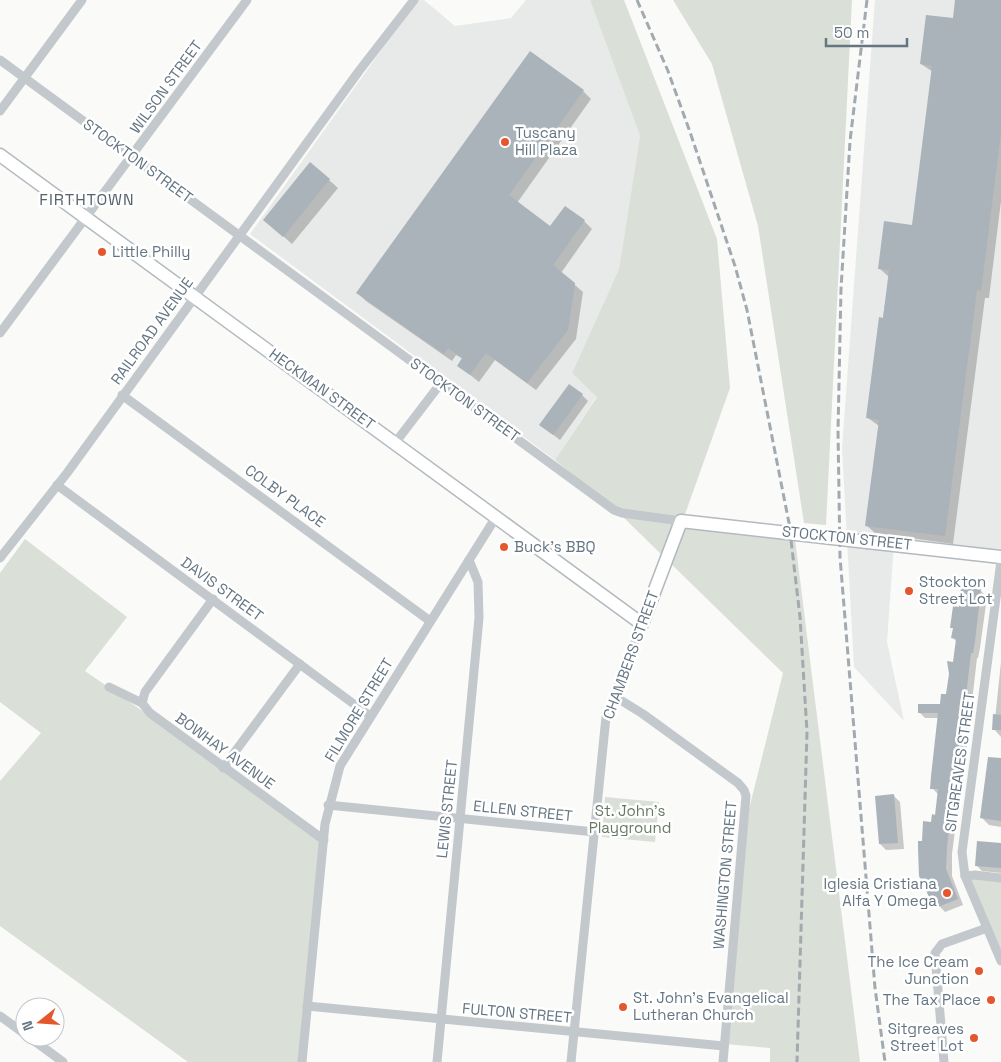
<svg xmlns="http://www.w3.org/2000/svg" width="1001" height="1062" font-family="'Space Grotesk',sans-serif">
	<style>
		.built { fill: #e8e9e9 }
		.green { fill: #dadfd7 }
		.shadow { fill: #0003 }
		.building { fill: #aab3b9 }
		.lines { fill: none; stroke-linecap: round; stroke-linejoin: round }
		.secondary-casing { stroke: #b3babf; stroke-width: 15 }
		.street { stroke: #c3c8cc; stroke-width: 9 }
		.secondary { stroke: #fff; stroke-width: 12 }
		.rail { stroke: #a2aab0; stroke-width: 3; stroke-dasharray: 8 4; stroke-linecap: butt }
		.poi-dot { fill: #e4572e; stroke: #fff; stroke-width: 2 }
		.labels { text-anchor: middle; stroke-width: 5; stroke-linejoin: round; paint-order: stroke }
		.street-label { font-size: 15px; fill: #657683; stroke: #fff }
		.poi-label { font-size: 15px; fill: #657683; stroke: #fff; text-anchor: start }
		.park-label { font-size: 15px; fill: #687a64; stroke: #fff }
		.neighbourhood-label { font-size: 16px; letter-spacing: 1px; fill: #57646e; stroke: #fff }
	</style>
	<rect width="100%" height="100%" fill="#fafaf8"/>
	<!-- built -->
	<g class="built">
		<polygon points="417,0 424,0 455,26 511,18 526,0 590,0 640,136 619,269 572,373 597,396 555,460 250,234"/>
		<polygon points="875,0 1001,0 1001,557 894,543 887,642 904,721 854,667 842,448"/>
	</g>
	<!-- green -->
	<g class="green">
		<polygon points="590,0 624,0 717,239 730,388 683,520 794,531 860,1062 770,1062 770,1048 726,1044 749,809 783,673 621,515 555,460 597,397 572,373 619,269 640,136"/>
		<polygon points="673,0 852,0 826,525 804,523 758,226 712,64"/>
		<polygon points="25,539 127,617 85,671 321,835 301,1062 188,1062 0,926 0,781 41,733 0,702 0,573"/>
		<polygon points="605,797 659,802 655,842 602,837"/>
		<polygon points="965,876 1001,880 1001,955"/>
	</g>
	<!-- shadow -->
	<g class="shadow">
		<polygon points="957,0 1001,0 1001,201 989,298 985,298 953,544 875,533 866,525 879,426 868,418 889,277 879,268 913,226 933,72 921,64 954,20"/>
		<polygon points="583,91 591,99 517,203 551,227 584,221 592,229 561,273 583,292 576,339 536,390 495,360 479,382 459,366 463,359 456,355 452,361 366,301 358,293"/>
		<polygon points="311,164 338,188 292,244 265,220"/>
		<polygon points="582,395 588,401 560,440 541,425"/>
		<polygon points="981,591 987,597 980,648 978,658 977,658 967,745 963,768 961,767 961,799 959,799 952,854 952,876 963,905 945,912 930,896 923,843 936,816 938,794 932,788 939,718 925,718 919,712 941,706 947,696 957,642 953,638 954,629 952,627 960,608"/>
		<polygon points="1001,662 1001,737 994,729"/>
		<polygon points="1001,759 1001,827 989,825 982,818"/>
		<polygon points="894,796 900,802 904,849 886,850 880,844"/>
		<polygon points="1001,844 1001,873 982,871 976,865"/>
	</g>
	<!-- building -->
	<g class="building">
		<polygon points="955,0 1001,0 1001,133 981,291 977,290 945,536 865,526 879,420 866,418 879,317 883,318 889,270 878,269 884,221 912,225 932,66 920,64 926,15 953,18"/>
		<polygon points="530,51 584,90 509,195 550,226 565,206 585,220 553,265 575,283 568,330 527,383 486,353 470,375 457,366 462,358 448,348 444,354 356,293"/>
		<polygon points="310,162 330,179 283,237 263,220"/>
		<polygon points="569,384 583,394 553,435 539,425"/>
		<polygon points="961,587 981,589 975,641 973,653 971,653 961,739 957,762 956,762 955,793 953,793 947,847 946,869 958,899 938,907 933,895 929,897 919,876 918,848 918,841 922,841 923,821 931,822 932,814 935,815 938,789 930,789 931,776 938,713 918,713 918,704 940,704 941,694 946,694 949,674 947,661 953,662 956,639 951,638 953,628 950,628 953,606 959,607"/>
		<polygon points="993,714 1001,715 1001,730 992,730"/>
		<polygon points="988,757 1001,758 1001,821 980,818"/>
		<polygon points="894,794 898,843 879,844 875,796"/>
		<polygon points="977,841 1001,843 1001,868 975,866"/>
	</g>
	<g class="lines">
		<defs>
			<polyline id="secondary" points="0,155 642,624 681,521 1001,557"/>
		</defs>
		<!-- secondary casing -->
		<use href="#secondary" class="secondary-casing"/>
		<!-- street -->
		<g class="street">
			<polyline points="0,60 614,510 622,513 681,521"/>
			<polyline points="0,111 82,0"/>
			<polyline points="0,333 247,0"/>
			<polyline points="122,395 430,621"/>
			<polyline points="395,443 441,383"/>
			<polyline points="57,485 370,716"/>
			<polyline points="0,558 67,473 359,71 414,0"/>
			<polyline points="1001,561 962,852 965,876 1001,961"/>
			<polyline points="109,687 142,703 150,713 324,840"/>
			<polyline points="614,696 643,714 738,783 744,790 746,796 723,1062"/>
			<polyline points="142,703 145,692 213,599"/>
			<polyline points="223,768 300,664"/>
			<polyline points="328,805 595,832"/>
			<polyline points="965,876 975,875 1001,878"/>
			<polyline points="307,1006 724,1046"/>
			<polyline points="0,1016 25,1034"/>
			<polyline points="29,1037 63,1062"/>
			<polyline points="302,1062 325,824 340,766 496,517"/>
			<polyline points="437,1062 479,618 478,582 469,560"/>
			<polyline points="571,1062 606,717 642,624"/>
			<polyline points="944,1062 935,953 942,944 987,928"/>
		</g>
		<!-- secondary -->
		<use href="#secondary" class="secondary"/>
		<!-- rail -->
		<g class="rail">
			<polyline points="637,0 668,71 690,132 735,266 747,310 789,523 800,617 807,732 797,1062"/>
			<polyline points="867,0 850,141 841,289 838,431 840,557 875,988 885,1062"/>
		</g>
	</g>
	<!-- markers -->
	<g class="poi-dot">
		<circle cx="505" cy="142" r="5"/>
		<circle cx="102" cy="252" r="5"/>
		<circle cx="504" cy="547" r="5"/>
		<circle cx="909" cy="591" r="5"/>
		<circle cx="947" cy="893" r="5"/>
		<circle cx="979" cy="971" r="5"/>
		<circle cx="991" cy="1000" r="5"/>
		<circle cx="623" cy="1007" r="5"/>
		<circle cx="974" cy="1038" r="5"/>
	</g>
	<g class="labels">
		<!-- street labels -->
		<g class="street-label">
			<text transform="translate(166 87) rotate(-54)" y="5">WILSON STREET</text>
			<text transform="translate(138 161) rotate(36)" y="5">STOCKTON STREET</text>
			<text transform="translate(152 331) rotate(-54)" y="5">RAILROAD AVENUE</text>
			<text transform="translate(322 389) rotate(36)" y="5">HECKMAN STREET</text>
			<text transform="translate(465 400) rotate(36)" y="5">STOCKTON STREET</text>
			<text transform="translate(285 496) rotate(36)" y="5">COLBY PLACE</text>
			<text transform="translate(847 538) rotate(6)" y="5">STOCKTON STREET</text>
			<text transform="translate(222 589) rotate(36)" y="5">DAVIS STREET</text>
			<text transform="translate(631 655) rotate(-70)" y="5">CHAMBERS STREET</text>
			<text transform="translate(359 710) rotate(-59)" y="5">FILMORE STREET</text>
			<text transform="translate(225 751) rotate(36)" y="5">BOWHAY AVENUE</text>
			<text transform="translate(960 762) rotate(-82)" y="5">SITGREAVES STREET</text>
			<text transform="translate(447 809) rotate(-84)" y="5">LEWIS STREET</text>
			<text transform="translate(523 811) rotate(6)" y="5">ELLEN STREET</text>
			<text transform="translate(725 875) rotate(-85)" y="5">WASHINGTON STREET</text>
			<text transform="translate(517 1013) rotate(5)" y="5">FULTON STREET</text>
		</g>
		<!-- poi labels -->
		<g class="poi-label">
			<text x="515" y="138">Tuscany<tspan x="515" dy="17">Hill Plaza</tspan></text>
			<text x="112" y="257">Little Philly</text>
			<text x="514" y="552">Buck's BBQ</text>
			<text x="919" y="587">Stockton<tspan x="919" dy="17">Street Lot</tspan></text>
			<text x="937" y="889" text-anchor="end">Iglesia Cristiana<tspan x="937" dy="17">Alfa Y Omega</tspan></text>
			<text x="969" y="967" text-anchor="end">The Ice Cream<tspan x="969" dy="17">Junction</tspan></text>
			<text x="633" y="1003">St. John's Evangelical<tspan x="633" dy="17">Lutheran Church</tspan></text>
			<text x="981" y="1005" text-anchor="end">The Tax Place</text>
			<text x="964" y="1034" text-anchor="end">Sitgreaves<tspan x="964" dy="17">Street Lot</tspan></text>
		</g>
		<!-- park labels -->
		<g class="park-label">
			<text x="630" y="816">St. John’s<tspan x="630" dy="17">Playground</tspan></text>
		</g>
		<!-- neighbourhood labels -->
		<g class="neighbourhood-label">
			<text x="87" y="205">FIRTHTOWN</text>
		</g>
	</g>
	<!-- north arrow -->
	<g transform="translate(40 1022) rotate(253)"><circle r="24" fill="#ffffff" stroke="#c1c8cd"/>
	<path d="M0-4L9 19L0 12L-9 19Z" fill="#e4572e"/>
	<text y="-8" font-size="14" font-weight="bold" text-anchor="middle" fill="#657683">N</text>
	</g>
	<!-- scale -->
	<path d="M826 38v8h81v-8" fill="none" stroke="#657683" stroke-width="2.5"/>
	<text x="834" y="38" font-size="15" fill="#657683" stroke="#ffffff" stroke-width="4" paint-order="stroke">50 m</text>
</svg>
